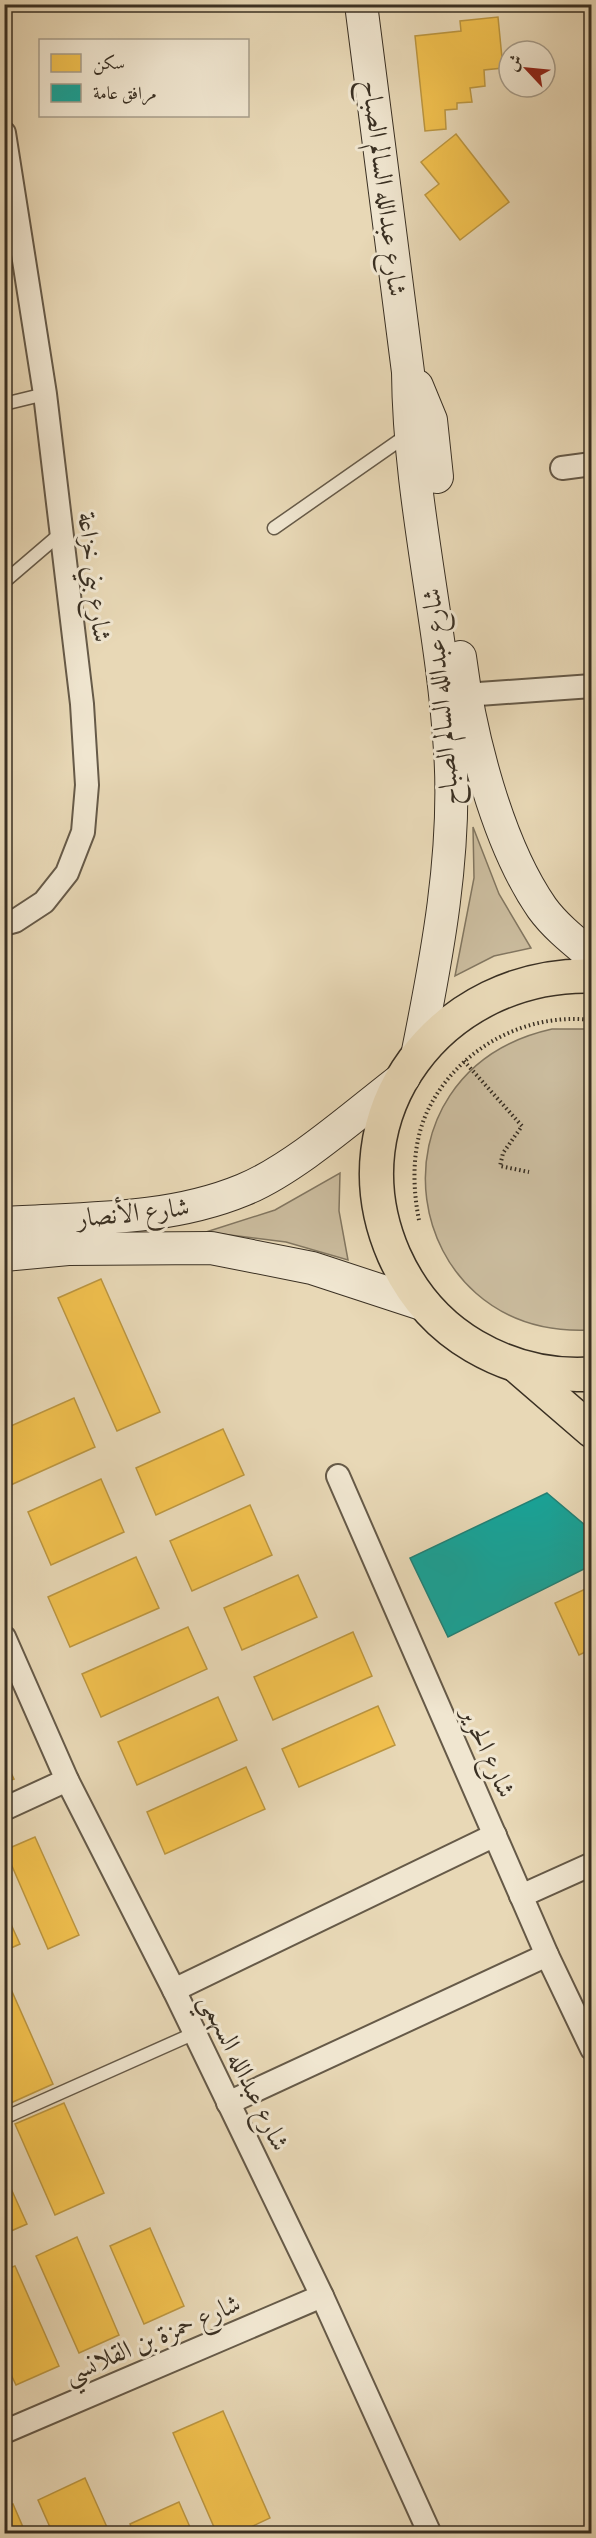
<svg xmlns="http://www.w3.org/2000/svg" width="596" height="2538" font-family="'Sorts Mill Goudy',Amiri,serif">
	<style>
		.green { fill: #cabb9d; stroke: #827660; stroke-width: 1.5 }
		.homes { fill: #f2c14e; stroke: #bb9641; stroke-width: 1.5 }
		.public { fill: #17a398; stroke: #228075; stroke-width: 1.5 }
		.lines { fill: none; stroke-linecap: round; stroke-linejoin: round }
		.lane-casing { stroke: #665a48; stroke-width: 15 }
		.street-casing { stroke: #665a48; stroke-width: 26 }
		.secondary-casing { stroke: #3a3023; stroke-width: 34 }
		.primary-casing { stroke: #3a3023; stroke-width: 36 }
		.path { stroke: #3a3023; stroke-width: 4; stroke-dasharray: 1.5 3; stroke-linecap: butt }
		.lane { stroke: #f0e6d0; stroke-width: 12 }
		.street { stroke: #f0e6d0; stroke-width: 22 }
		.secondary { stroke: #f0e6d0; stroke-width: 32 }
		.primary { stroke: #e8d8b6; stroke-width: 33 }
		.labels { text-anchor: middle; stroke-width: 6; stroke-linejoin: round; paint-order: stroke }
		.street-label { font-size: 26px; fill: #3a3023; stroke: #f0e6d0 }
	</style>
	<rect width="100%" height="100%" fill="#e8d8b6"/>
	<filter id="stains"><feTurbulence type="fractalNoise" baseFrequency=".00333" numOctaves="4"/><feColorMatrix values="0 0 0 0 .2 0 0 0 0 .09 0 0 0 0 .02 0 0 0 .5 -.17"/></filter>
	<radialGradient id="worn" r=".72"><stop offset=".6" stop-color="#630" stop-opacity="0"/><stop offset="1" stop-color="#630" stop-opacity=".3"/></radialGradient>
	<!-- green -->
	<g class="green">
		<polygon points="473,827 499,894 531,948 494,956 455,976 474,878"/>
		<path d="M552 1029H591V1330C397 1340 360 1072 552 1029Z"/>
		<polygon points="340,1173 339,1211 348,1260 286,1242 206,1232 275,1210"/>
	</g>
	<!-- homes -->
	<g class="homes">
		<polygon points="498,17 503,68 484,70 485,86 470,88 472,102 457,103 457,109 445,110 446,129 425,131 415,36 461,31 460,21"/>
		<polygon points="456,134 509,202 460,240 425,195 439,184 421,162"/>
		<polygon points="101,1279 160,1412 117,1431 58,1298"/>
		<polygon points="74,1398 95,1447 4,1488 4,1429"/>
		<polygon points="223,1429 244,1475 156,1515 136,1468"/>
		<polygon points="101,1479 124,1532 51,1565 28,1512"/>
		<polygon points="250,1505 272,1555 192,1591 170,1541"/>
		<polygon points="136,1557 159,1608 70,1647 48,1597"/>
		<polygon points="298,1575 317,1617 242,1650 224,1608"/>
		<polygon points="592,1586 592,1649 579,1655 555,1603"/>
		<polygon points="188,1627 207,1669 101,1717 82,1674"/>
		<polygon points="353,1632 372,1676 273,1720 254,1677"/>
		<polygon points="218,1697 237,1740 137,1785 118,1742"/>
		<polygon points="378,1706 395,1745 299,1787 282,1749"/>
		<polygon points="4,1758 14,1779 4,1783"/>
		<polygon points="246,1767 265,1809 165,1854 147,1812"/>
		<polygon points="35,1837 79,1935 48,1949 5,1850"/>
		<polygon points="4,1909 20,1944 4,1951"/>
		<polygon points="10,1987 53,2084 4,2106 4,1990"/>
		<polygon points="64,2103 104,2193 55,2215 15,2124"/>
		<polygon points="4,2173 27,2224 4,2234"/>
		<polygon points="150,2228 184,2306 144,2324 110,2246"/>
		<polygon points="77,2237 119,2335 79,2353 36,2256"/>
		<polygon points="15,2266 59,2366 16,2385 4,2360 4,2270"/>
		<polygon points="223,2411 270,2518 236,2534 217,2534 173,2433"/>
		<polygon points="85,2478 110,2534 53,2534 38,2500"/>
		<polygon points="179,2502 193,2534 134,2534 130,2524"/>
		<polygon points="13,2504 26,2534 4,2534 4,2507"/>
	</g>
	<!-- public -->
	<polygon class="public" points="547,1493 592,1531 592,1565 448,1637 410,1558"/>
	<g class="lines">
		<defs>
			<g id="lane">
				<polyline points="4,404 45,394"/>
				<polyline points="274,528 410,433"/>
				<polyline points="4,582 60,534"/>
				<polyline points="4,2118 195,2033"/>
			</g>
			<g id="street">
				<polyline points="4,133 45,394 82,704 87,785 83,832 67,873 44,902 15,921 4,924"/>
				<polyline points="562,468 592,464"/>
				<polyline points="465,695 592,686"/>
				<polyline points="338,1476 547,1955 592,2049"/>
				<polyline points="4,1637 67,1780 174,1990 322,2296 430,2534"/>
				<polyline points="4,1809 67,1780"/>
				<polyline points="521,1896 592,1864"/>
				<polyline points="174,1990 495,1835"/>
				<polyline points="228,2103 547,1955"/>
				<polyline points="4,2432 322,2296"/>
			</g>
			<g id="secondary">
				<path d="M361 4 408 372C409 499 442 624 450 750 457 852 437 957 417 1056"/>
				<polyline points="417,386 431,420 437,477"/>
				<path d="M460 657C470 735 497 843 542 908 555 926 574 941 592 956"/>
				<path d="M4 1223C85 1218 168 1221 243 1190 295 1169 358 1112 404 1077"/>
				<polyline points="4,1255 68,1249 211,1248 312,1268 425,1305"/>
			</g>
			<g id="primary">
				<path d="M592 976C443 972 332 1113 394 1255 411 1293 438 1325 474 1346 510 1367 550 1377 592 1374"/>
				<polyline points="518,1367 592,1431"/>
			</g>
		</defs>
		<!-- lane casing -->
		<use href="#lane" class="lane-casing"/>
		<!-- street casing -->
		<use href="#street" class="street-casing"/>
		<!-- secondary casing -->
		<use href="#secondary" class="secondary-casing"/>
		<!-- primary casing -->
		<use href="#primary" class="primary-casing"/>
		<!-- path -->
		<g class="path">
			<polyline points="464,1061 522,1126 503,1153 500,1166 529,1172"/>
			<path d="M419 1220C412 1185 412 1145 427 1112 456 1050 524 1012 592 1020"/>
		</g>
		<!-- lane -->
		<use href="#lane" class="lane"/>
		<!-- street -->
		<use href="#street" class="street"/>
		<!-- secondary -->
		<use href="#secondary" class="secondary"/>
		<!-- primary -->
		<use href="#primary" class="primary"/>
	</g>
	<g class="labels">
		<!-- street labels -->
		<g class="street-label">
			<text transform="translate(385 188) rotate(83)" y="9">شارع عبدالله السالم الصباح</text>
			<text transform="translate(95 577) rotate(83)" y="9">شارع بني خزاعة</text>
			<text transform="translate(440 697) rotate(-95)" y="9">شارع عبدالله السالم الصباح</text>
			<text transform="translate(133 1212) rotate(-6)" y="9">شارع الأنصار</text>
			<text transform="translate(489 1752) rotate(66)" y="9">شارع الحرير</text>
			<text transform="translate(245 2072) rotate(64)" y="9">شارع عبدالله السهمي</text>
			<text transform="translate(152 2338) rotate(-23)" y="9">شارع حمزة بن القلانسي</text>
		</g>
	</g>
	<!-- margin -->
	<rect width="596" height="2538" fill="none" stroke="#e8d8b6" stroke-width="24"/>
	<rect x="6" y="6" width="584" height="2526" fill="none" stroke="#3a3023" stroke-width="3"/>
	<rect x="12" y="12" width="572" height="2514" fill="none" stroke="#3a3023" stroke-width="1.5"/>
	<!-- legend -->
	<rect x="39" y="39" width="210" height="78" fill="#f0e6d0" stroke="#a79d8b" stroke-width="1.5"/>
	<rect x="51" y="54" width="30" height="18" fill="#f2c14e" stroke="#a79d8b" stroke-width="1.5"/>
	<text x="93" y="69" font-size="18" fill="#3a3023">سكن</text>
	<rect x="51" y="84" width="30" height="18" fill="#17a398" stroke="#a79d8b" stroke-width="1.5"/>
	<text x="93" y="99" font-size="18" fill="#3a3023">مرافق عامة</text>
	<!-- north arrow -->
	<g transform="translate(527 69) rotate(296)"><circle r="28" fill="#f0e6d0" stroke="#a79d8b" stroke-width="1.5"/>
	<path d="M0-4.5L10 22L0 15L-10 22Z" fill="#8f2418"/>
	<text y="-9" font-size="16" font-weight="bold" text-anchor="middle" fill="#3a3023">ش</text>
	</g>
	<rect width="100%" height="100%" filter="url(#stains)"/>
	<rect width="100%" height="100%" fill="url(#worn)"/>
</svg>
